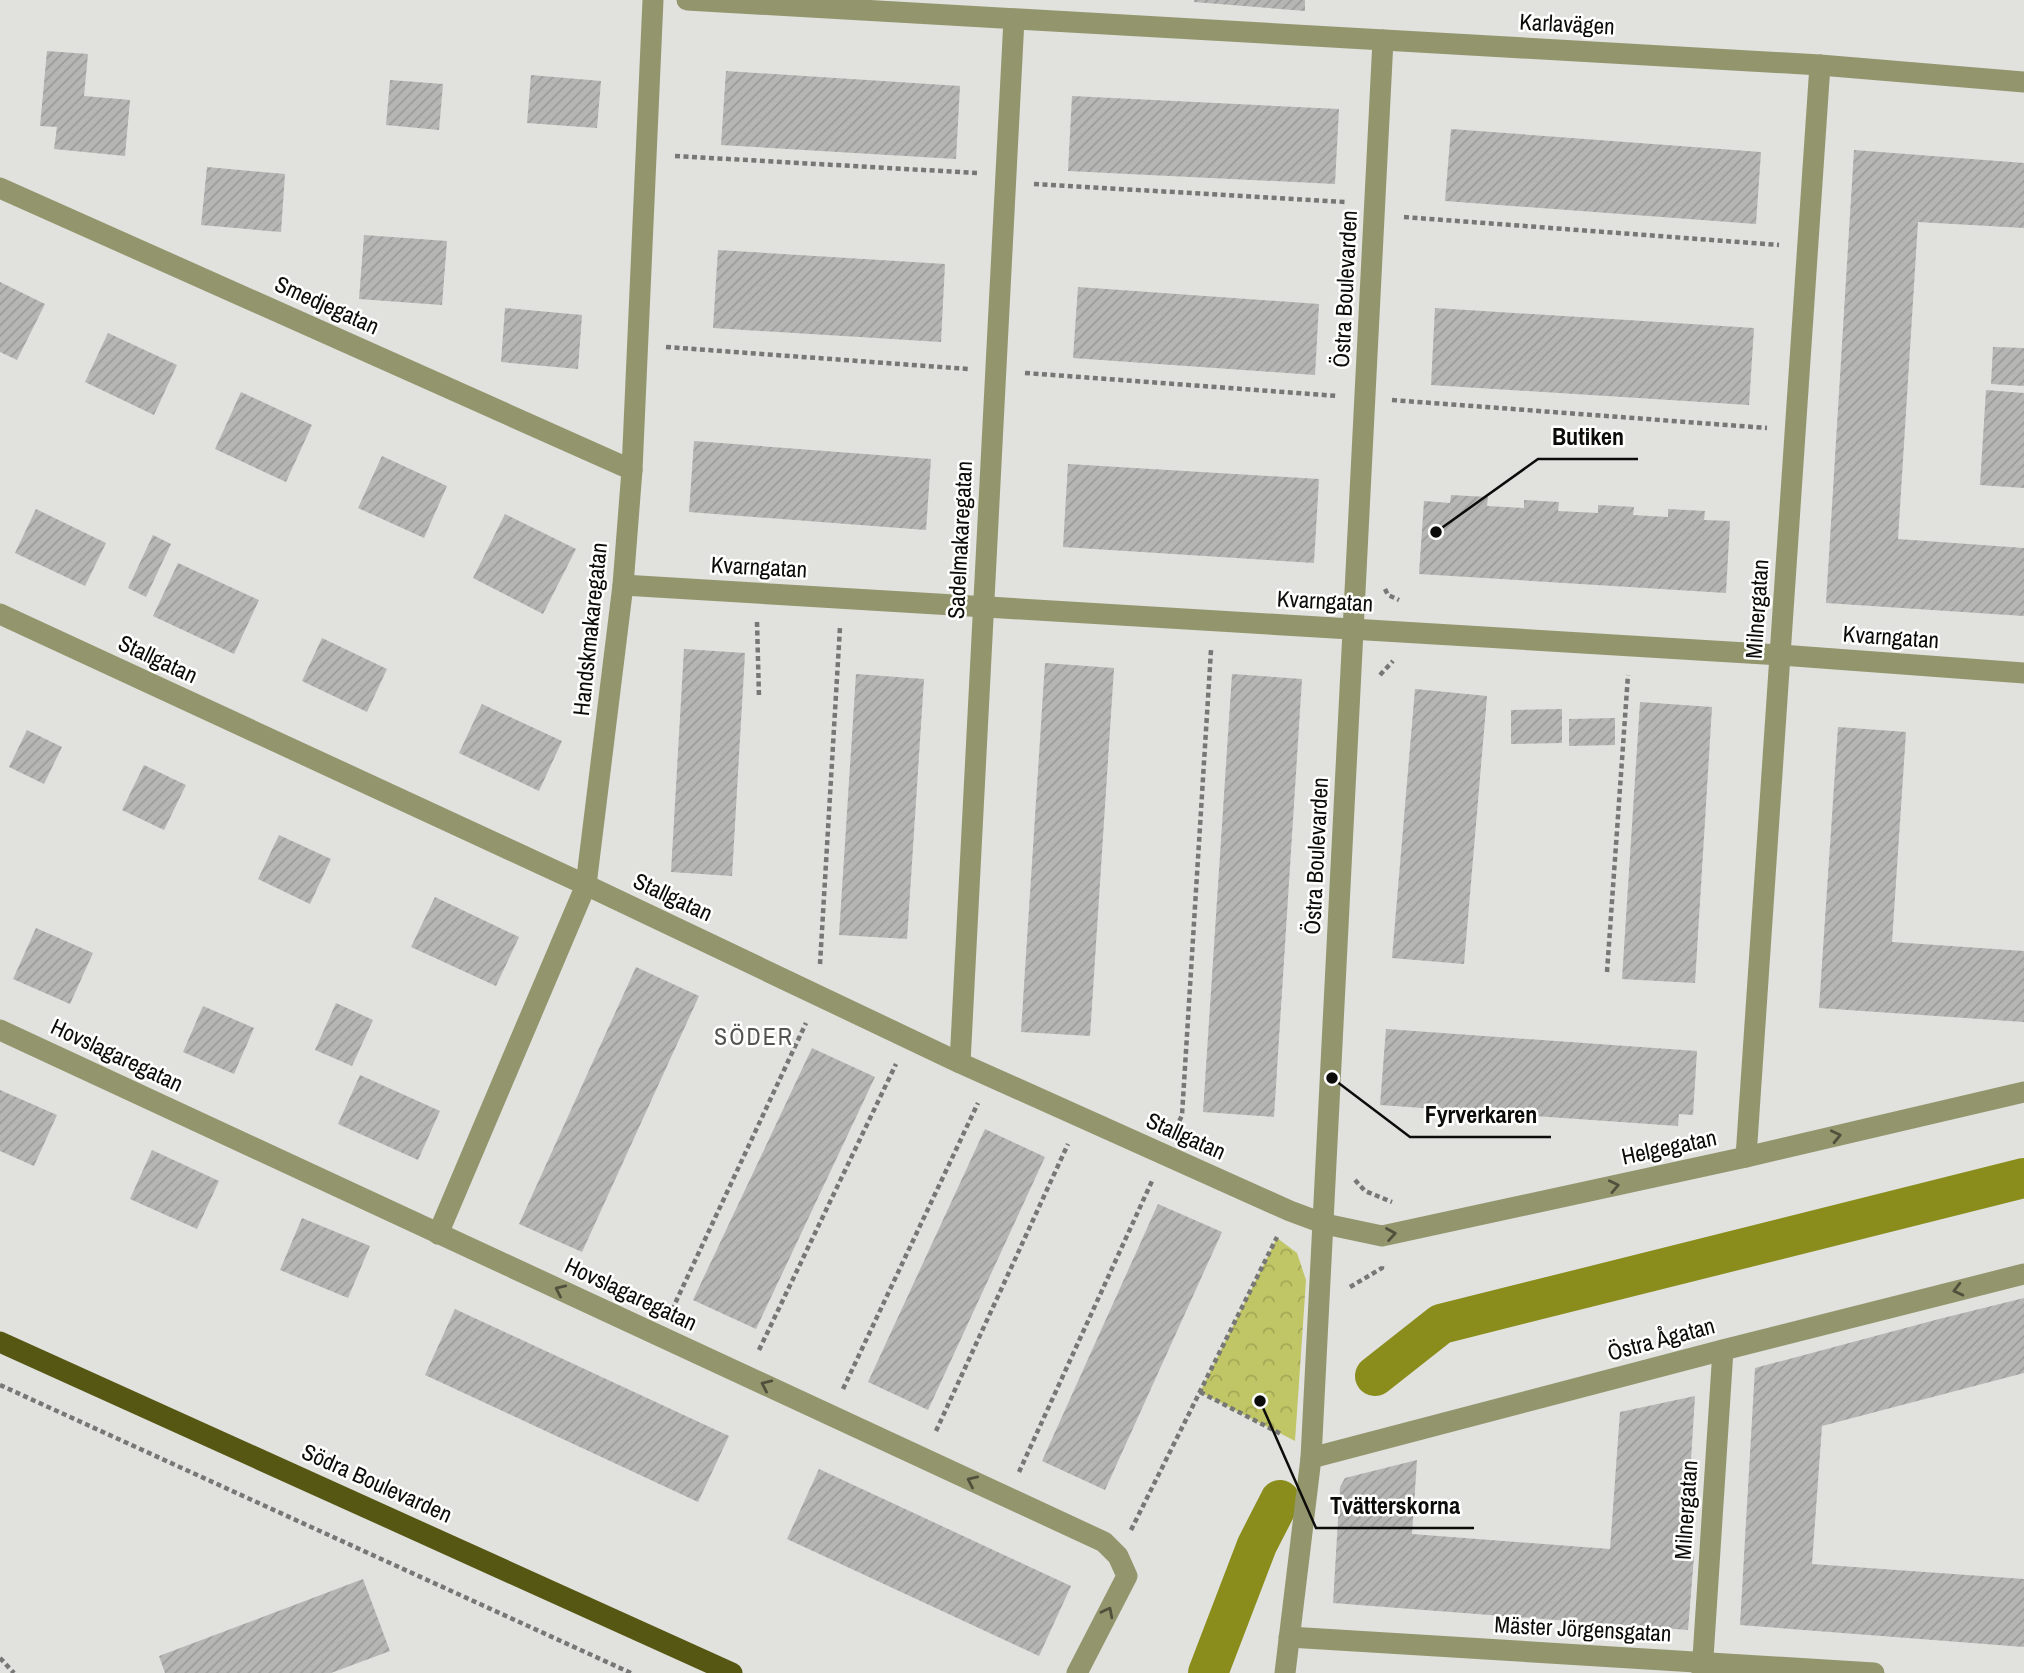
<svg xmlns="http://www.w3.org/2000/svg" width="2024" height="1673" font-family="'Archivo Narrow',sans-serif">
	<style>
		.park { fill: url(#park-crowns) }
		.lines { fill: none; stroke-linecap: round; stroke-linejoin: round }
		.canal { stroke: #8a8d1c; stroke-width: 40 }
		.building { fill: url(#building-hatch) }
		.path { stroke: #777775; stroke-width: 4.5; stroke-dasharray: 5 3.5; stroke-linecap: butt }
		.minor { stroke: #93966d; stroke-width: 21 }
		.major { stroke: #555713; stroke-width: 21 }
		.oneway { stroke: #50513c }
		.labels { text-anchor: middle; stroke-width: 5; stroke-linejoin: round; paint-order: stroke }
		.street-label { font-size: 23px; fill: #0c0c0b; stroke: #fffffe }
		.neighbourhood-label { font-size: 24px; letter-spacing: 2px; fill: #545452; stroke: #fffffe }
		.leader { fill: none; stroke: #0c0c0b; stroke-width: 2.5 }
		.callout-dot { fill: #0c0c0b; stroke: #fffffe; stroke-width: 2.5 }
		.callout-label { font-size: 24px; text-anchor: middle; font-weight: bold; fill: #0c0c0b; stroke: #fffffe; stroke-width: 5; stroke-linejoin: round; paint-order: stroke }
	</style>
	<defs>
		<pattern id="park-crowns" width="20" height="18" patternUnits="userSpaceOnUse" patternTransform="scale(1.75)"><rect width="20" height="18" fill="#c0c565"/><path d="M2 6a3 3 0 1 1 6 0M12 15a3 3 0 1 1 6 0" fill="none" stroke="#a4a856"/></pattern>
		<pattern id="building-hatch" width="6" height="6" patternUnits="userSpaceOnUse" patternTransform="scale(1.75)"><rect width="6" height="6" fill="#b6b7b4"/><path d="M-1 1l2-2M0 6l6-6M5 7l2-2" fill="none" stroke="#9b9c99"/></pattern>
	</defs>
	<rect width="100%" height="100%" fill="#e1e1de"/>
	<!-- park -->
	<polygon class="park" points="1277,1238 1297,1253 1306,1280 1295,1441 1200,1392"/>
	<g class="lines">
		<!-- canal -->
		<g class="canal">
			<polyline points="1375,1376 1441,1324 2024,1178"/>
			<polyline points="1208,1673 1257,1545 1280,1500"/>
		</g>
	</g>
	<!-- building -->
	<g class="building">
		<polygon points="1194,0 1305,0 1305,11 1194,2"/>
		<polygon points="47,51 88,54 84,96 130,100 125,156 54,149 57,127 40,126"/>
		<polygon points="726,71 960,86 956,159 721,145"/>
		<polygon points="531,75 601,81 597,128 527,123"/>
		<polygon points="390,80 443,84 439,130 386,125"/>
		<polygon points="1072,96 1339,109 1335,184 1068,171"/>
		<polygon points="1451,129 1761,152 1756,224 1445,201"/>
		<polygon points="1854,150 2024,163 2024,228 1918,222 1898,539 2024,548 2024,616 1826,603"/>
		<polygon points="207,167 285,174 281,232 201,225"/>
		<polygon points="364,235 447,241 442,305 359,299"/>
		<polygon points="718,250 945,264 941,342 713,328"/>
		<polygon points="0,282 45,304 17,360 0,352"/>
		<polygon points="1078,287 1319,304 1315,375 1073,358"/>
		<polygon points="505,308 582,315 578,369 501,362"/>
		<polygon points="1435,308 1754,328 1749,405 1431,385"/>
		<polygon points="108,333 177,365 154,415 85,382"/>
		<polygon points="1993,347 2024,348 2024,386 1991,384"/>
		<polygon points="1986,390 2024,393 2024,488 1980,485"/>
		<polygon points="241,392 312,425 286,482 215,449"/>
		<polygon points="694,441 931,459 926,530 689,512"/>
		<polygon points="382,456 447,486 424,538 358,508"/>
		<polygon points="1068,464 1319,479 1314,563 1063,547"/>
		<polygon points="1451,495 1488,497 1487,506 1524,508 1524,500 1559,502 1558,511 1598,513 1598,505 1634,507 1633,515 1668,517 1668,509 1705,511 1704,520 1730,521 1726,593 1419,574 1424,501 1450,503"/>
		<polygon points="36,509 106,543 85,586 15,553"/>
		<polygon points="505,514 576,549 543,614 473,578"/>
		<polygon points="153,535 171,544 146,597 128,588"/>
		<polygon points="178,563 259,600 234,654 153,616"/>
		<polygon points="322,638 387,669 367,712 302,681"/>
		<polygon points="684,649 745,653 732,876 671,872"/>
		<polygon points="1045,663 1114,668 1090,1036 1021,1032"/>
		<polygon points="856,674 924,679 907,939 839,935"/>
		<polygon points="1232,674 1302,679 1274,1117 1203,1112"/>
		<polygon points="1415,689 1487,696 1464,964 1392,958"/>
		<polygon points="1640,702 1712,707 1695,983 1622,979"/>
		<polygon points="482,704 562,741 539,791 459,753"/>
		<polygon points="1562,709 1562,743 1511,744 1511,710"/>
		<polygon points="1615,718 1615,745 1569,746 1569,719"/>
		<polygon points="1838,727 1906,732 1892,942 2024,951 2024,1022 1819,1008"/>
		<polygon points="27,730 62,747 44,784 9,767"/>
		<polygon points="144,765 186,785 164,830 122,810"/>
		<polygon points="279,835 331,859 310,904 258,879"/>
		<polygon points="435,897 519,937 496,986 411,947"/>
		<polygon points="36,928 93,953 70,1004 13,979"/>
		<polygon points="636,967 699,996 582,1252 519,1224"/>
		<polygon points="336,1003 373,1020 352,1066 315,1050"/>
		<polygon points="203,1006 254,1028 234,1074 183,1052"/>
		<polygon points="1386,1029 1697,1051 1693,1115 1679,1114 1678,1126 1380,1105"/>
		<polygon points="812,1048 875,1077 756,1329 693,1300"/>
		<polygon points="360,1075 440,1111 418,1160 338,1124"/>
		<polygon points="0,1090 57,1115 34,1166 0,1151"/>
		<polygon points="985,1129 1045,1157 928,1410 868,1382"/>
		<polygon points="152,1150 219,1181 197,1229 130,1199"/>
		<polygon points="1158,1204 1222,1232 1105,1490 1042,1461"/>
		<polygon points="302,1218 370,1246 348,1298 280,1270"/>
		<polygon points="2024,1298 2024,1373 1822,1426 1812,1564 2024,1579 2024,1647 1740,1625 1755,1368 1939,1319"/>
		<polygon points="455,1309 729,1436 698,1502 425,1375"/>
		<polygon points="1695,1396 1685,1555 1694,1556 1688,1630 1333,1603 1340,1487 1345,1478 1417,1460 1412,1534 1610,1549 1620,1412"/>
		<polygon points="819,1469 1071,1586 1039,1656 787,1539"/>
		<polygon points="363,1579 390,1651 331,1673 165,1673 159,1656"/>
	</g>
	<g class="lines">
		<!-- path -->
		<g class="path">
			<polyline points="675,156 977,173"/>
			<polyline points="1034,184 1346,202"/>
			<polyline points="1404,217 1779,245"/>
			<polyline points="666,347 968,369"/>
			<polyline points="1025,373 1338,396"/>
			<polyline points="1392,400 1767,428"/>
			<polyline points="1385,589 1388,595 1399,600"/>
			<polyline points="757,622 759,697"/>
			<polyline points="1380,675 1393,661"/>
			<polyline points="820,964 840,627"/>
			<polyline points="1607,972 1628,675"/>
			<polyline points="1176,1129 1182,1115 1211,650"/>
			<polyline points="1355,1180 1365,1191 1392,1202"/>
			<polyline points="1350,1287 1382,1268 1382,1265"/>
			<polyline points="672,1310 806,1023"/>
			<polyline points="759,1350 896,1064"/>
			<polyline points="0,1385 631,1673"/>
			<polyline points="843,1389 978,1103"/>
			<polyline points="1200,1392 1283,1435"/>
			<polyline points="936,1431 1068,1144"/>
			<polyline points="1019,1472 1152,1181"/>
			<polyline points="1131,1530 1277,1237"/>
			<polyline points="0,1658 14,1673"/>
		</g>
		<!-- minor -->
		<g class="minor">
			<polyline points="687,0 1820,65 2024,82"/>
			<polyline points="0,188 632,470"/>
			<polyline points="623,585 1781,655 2024,673"/>
			<polyline points="0,614 586,885 960,1063 1290,1211 1325,1224 1382,1236 1746,1157 2024,1092"/>
			<polyline points="0,1030 1104,1542 1118,1556 1127,1576 1077,1673"/>
			<polyline points="960,1063 1014,19"/>
			<polyline points="1746,1157 1820,65"/>
			<polyline points="438,1234 586,885 623,585 632,470 653,0"/>
			<polyline points="1311,1458 1723,1350 2024,1274"/>
			<polyline points="1289,1637 1874,1673"/>
			<polyline points="1285,1673 1311,1458 1383,40"/>
			<polyline points="1702,1673 1723,1350"/>
		</g>
		<!-- major -->
		<polyline class="major" points="0,1342 732,1673"/>
	</g>
	<!-- one-way arrows -->
	<defs><path id="oneway-chevron" d="M-2-3.5L2.5 0L-2 3.5" fill="none" stroke-width="1.6" stroke-linecap="round" stroke-linejoin="round" transform="scale(1.75)"/></defs>
	<g class="oneway">
		<use href="#oneway-chevron" transform="translate(1836 1136) rotate(-13)"/>
		<use href="#oneway-chevron" transform="translate(1614 1186) rotate(-12)"/>
		<use href="#oneway-chevron" transform="translate(1391 1234) rotate(-10)"/>
		<use href="#oneway-chevron" transform="translate(560 1290) rotate(-155)"/>
		<use href="#oneway-chevron" transform="translate(1958 1290) rotate(166)"/>
		<use href="#oneway-chevron" transform="translate(766 1385) rotate(-155)"/>
		<use href="#oneway-chevron" transform="translate(972 1481) rotate(-155)"/>
		<use href="#oneway-chevron" transform="translate(1108 1612) rotate(-63)"/>
	</g>
	<g class="labels">
		<!-- street labels -->
		<g class="street-label">
			<text transform="translate(1567 24) rotate(3)" y="8">Karlavägen</text>
			<text transform="translate(1345 289) rotate(-87)" y="8">Östra Boulevarden</text>
			<text transform="translate(327 305) rotate(24)" y="8">Smedjegatan</text>
			<text transform="translate(960 540) rotate(-87)" y="8">Sadelmakaregatan</text>
			<text transform="translate(759 567) rotate(3)" y="8">Kvarngatan</text>
			<text transform="translate(1325 601) rotate(3)" y="8">Kvarngatan</text>
			<text transform="translate(1757 609) rotate(-86)" y="8">Milnergatan</text>
			<text transform="translate(590 629) rotate(-84)" y="8">Handskmakaregatan</text>
			<text transform="translate(1891 637) rotate(4)" y="8">Kvarngatan</text>
			<text transform="translate(158 659) rotate(25)" y="8">Stallgatan</text>
			<text transform="translate(1316 856) rotate(-87)" y="8">Östra Boulevarden</text>
			<text transform="translate(673 897) rotate(25)" y="8">Stallgatan</text>
			<text transform="translate(117 1055) rotate(25)" y="8">Hovslagaregatan</text>
			<text transform="translate(1186 1136) rotate(24)" y="8">Stallgatan</text>
			<text transform="translate(1669 1147) rotate(-12)" y="8">Helgegatan</text>
			<text transform="translate(631 1294) rotate(25)" y="8">Hovslagaregatan</text>
			<text transform="translate(1661 1339) rotate(-15)" y="8">Östra Ågatan</text>
			<text transform="translate(377 1483) rotate(24)" y="8">Södra Boulevarden</text>
			<text transform="translate(1686 1510) rotate(-86)" y="8">Milnergatan</text>
			<text transform="translate(1583 1629) rotate(3)" y="8">Mäster Jörgensgatan</text>
		</g>
		<!-- neighbourhood labels -->
		<g class="neighbourhood-label">
			<text x="754" y="1045">SÖDER</text>
		</g>
	</g>
	<!-- callouts -->
	<path class="leader" d="M1436 532L1538 459H1638M1332 1078L1410 1137H1551M1260 1401L1316 1528H1474"/>
	<g class="callout-dot">
		<circle cx="1436" cy="532" r="7"/>
		<circle cx="1332" cy="1078" r="7"/>
		<circle cx="1260" cy="1401" r="7"/>
	</g>
	<g class="callout-label">
		<text x="1588" y="445">Butiken</text>
		<text x="1481" y="1123">Fyrverkaren</text>
		<text x="1395" y="1514">Tvätterskorna</text>
	</g>
</svg>
